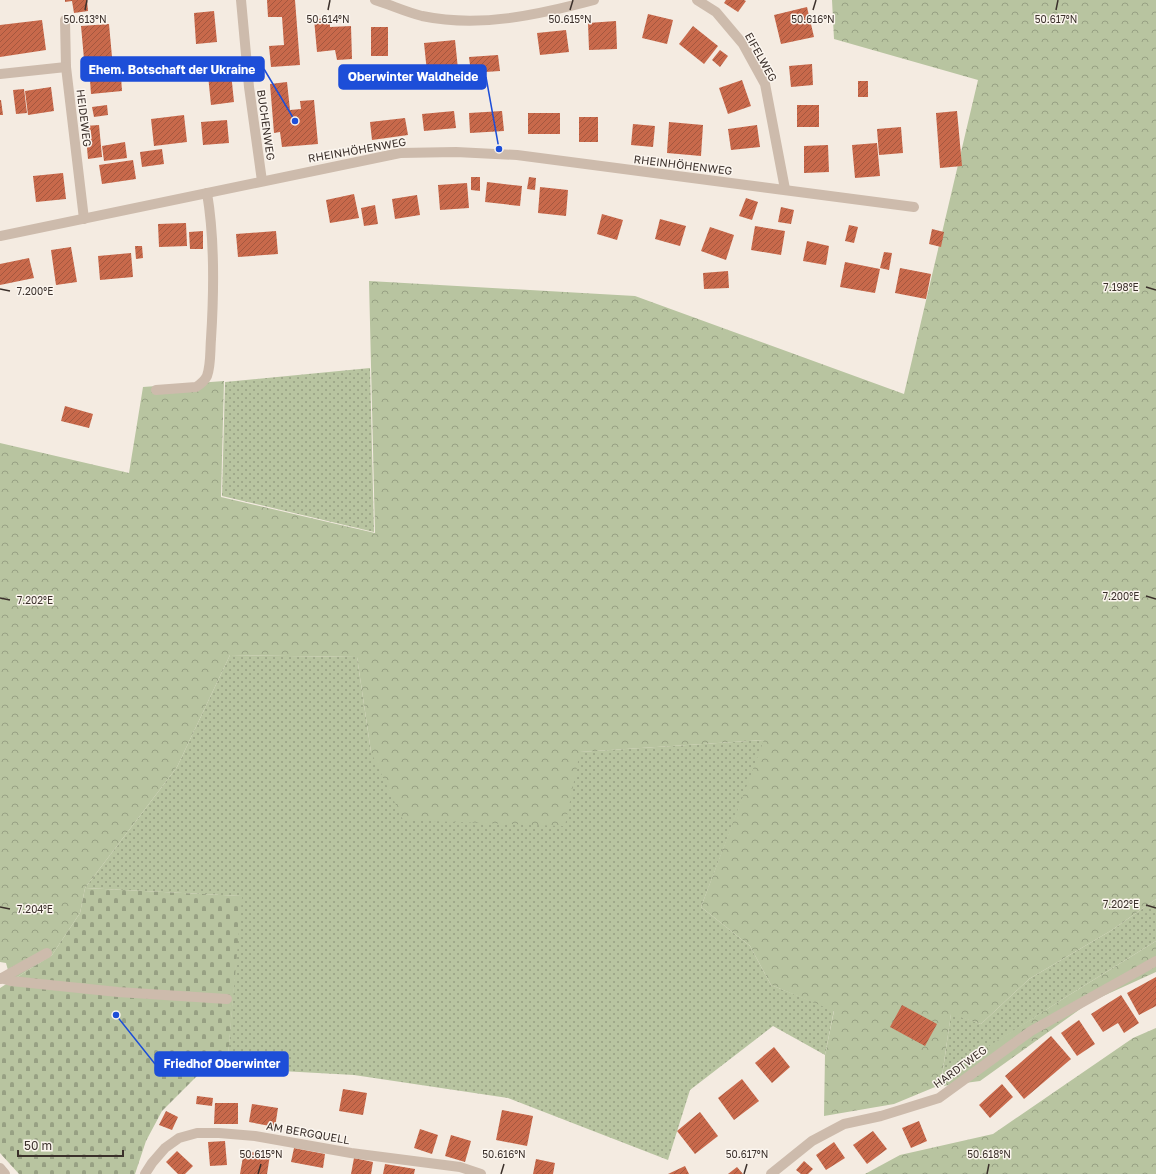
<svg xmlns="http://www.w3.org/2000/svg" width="1156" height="1174" font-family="'Golos Text',sans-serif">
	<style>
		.grass { fill: url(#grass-dots) }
		.forest { fill: url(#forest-crowns) }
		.cemetery { fill: url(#cemetery-stones) }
		.building { fill: url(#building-hatch) }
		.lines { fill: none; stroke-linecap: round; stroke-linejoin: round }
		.minor { stroke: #cdbbac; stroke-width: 10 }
		.ticks { fill: none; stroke: #3b302b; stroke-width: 1.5 }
		.labels { text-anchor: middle; stroke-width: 3; stroke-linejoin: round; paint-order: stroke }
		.street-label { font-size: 11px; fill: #3b302b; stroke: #fbf5ee }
		.ticks-label { font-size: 10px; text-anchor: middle; fill: #3b302b; stroke: #fbf5ee; stroke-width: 3; stroke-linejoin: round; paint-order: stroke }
		.leader { fill: none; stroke: #1d4ed8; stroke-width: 1.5 }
		.callout-dot { fill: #1d4ed8; stroke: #fbf5ee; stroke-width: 1.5 }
		.callout { fill: #1d4ed8; stroke: #1d4ed8; stroke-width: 1.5 }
		.callout-label { font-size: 12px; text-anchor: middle; font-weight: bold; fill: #fff }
	</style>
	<defs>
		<pattern id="grass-dots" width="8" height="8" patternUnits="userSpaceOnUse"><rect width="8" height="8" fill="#b8c4a0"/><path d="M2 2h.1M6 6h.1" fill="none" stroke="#97a083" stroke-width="1.8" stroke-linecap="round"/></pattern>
		<pattern id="forest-crowns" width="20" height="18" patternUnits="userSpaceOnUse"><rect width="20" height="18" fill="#b8c4a0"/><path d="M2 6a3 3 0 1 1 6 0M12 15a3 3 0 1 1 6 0" fill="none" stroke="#97a083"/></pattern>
		<pattern id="cemetery-stones" width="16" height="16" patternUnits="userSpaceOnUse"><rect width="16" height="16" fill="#b8c4a0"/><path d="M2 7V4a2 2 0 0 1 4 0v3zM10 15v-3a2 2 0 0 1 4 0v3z" fill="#97a083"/></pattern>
		<pattern id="building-hatch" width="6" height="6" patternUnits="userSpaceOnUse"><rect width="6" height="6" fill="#c8694b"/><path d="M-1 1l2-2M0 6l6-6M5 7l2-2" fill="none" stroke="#a4573f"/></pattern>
	</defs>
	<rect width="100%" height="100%" fill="#f4ebe1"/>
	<!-- grass -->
	<g class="grass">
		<polygon points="370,368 374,532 222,496 225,382"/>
		<polygon points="230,655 357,657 371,752 579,752 765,740 701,907 750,946 771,985 834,1010 825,1055 773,1026 690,1090 668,1160 508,1098 354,1075 227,1068 241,896 85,888 177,767"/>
		<polygon points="1156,899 1156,941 1066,997 942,1077 951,1013 981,1024 1029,979 1112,930"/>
	</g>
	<!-- forest -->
	<g class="forest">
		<polygon points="832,0 1156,0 1156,899 1112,930 1029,979 981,1024 951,1014 942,1076 1066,997 1156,941 1156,972 1090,1002 980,1081 935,1087 894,1104 824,1116 825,1055 834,1011 771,985 750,946 701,907 764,740 580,752 565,826 403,820 371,752 357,657 230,655 177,767 85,888 80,913 52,955 11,981 6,963 0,962 0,443 129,473 143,387 224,381 221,497 375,533 369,281 635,296 904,394 978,80 834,39"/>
		<polygon points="1156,1028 1156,1174 865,1174 900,1155 993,1134 1133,1038"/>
	</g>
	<!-- cemetery -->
	<polygon class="cemetery" points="85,888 242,896 227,1068 206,1067 162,1111 146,1141 135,1174 19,1174 0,1153 0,988 52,955 80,913"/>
	<!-- building -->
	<g class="building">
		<polygon points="65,0 87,0 88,11 74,13 72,1 65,2"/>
		<polygon points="267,0 295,0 300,65 271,67 269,46 284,45 282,17 268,17"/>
		<polygon points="726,0 744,0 746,1 738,12 724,3"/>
		<polygon points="807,7 814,37 781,44 774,15"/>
		<polygon points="214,11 217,42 196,44 194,13"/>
		<polygon points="648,14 673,20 667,44 642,38"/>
		<polygon points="330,18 330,27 351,26 352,59 337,60 335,50 317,52 314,19"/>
		<polygon points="42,20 46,50 0,57 0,25"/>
		<polygon points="616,21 617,49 589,50 588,23"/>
		<polygon points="109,24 112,57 84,59 81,26"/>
		<polygon points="693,26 718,46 704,64 679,44"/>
		<rect x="371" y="27" width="17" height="29"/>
		<polygon points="566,30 569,52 540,55 537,33"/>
		<polygon points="455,40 458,69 427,72 424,43"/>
		<polygon points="720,50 728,56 720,67 712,60"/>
		<polygon points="498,55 500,71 471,73 469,57"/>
		<polygon points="812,64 813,85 791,87 789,66"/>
		<polygon points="231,73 234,102 211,105 208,75"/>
		<polygon points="121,77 122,91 91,94 90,80"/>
		<polygon points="742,80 751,106 728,114 719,88"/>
		<rect x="858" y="81" width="10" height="16"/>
		<polygon points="287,82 290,110 301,109 300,101 314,100 318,144 282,147 280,132 274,133 270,84"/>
		<polygon points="51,87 54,111 28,115 25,91"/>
		<polygon points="24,89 27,113 16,114 13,90"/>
		<polygon points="0,100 1,100 3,115 0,115"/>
		<polygon points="107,105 108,115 94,117 92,107"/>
		<rect x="797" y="105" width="22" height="22"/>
		<polygon points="454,111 456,128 424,131 422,114"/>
		<polygon points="502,111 504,131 470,133 469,113"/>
		<polygon points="957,111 962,166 940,168 936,113"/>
		<rect x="528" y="113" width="32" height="21"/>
		<polygon points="184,115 187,142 154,146 151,119"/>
		<rect x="579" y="117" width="19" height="25"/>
		<polygon points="405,118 408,135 372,140 370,122"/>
		<polygon points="227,120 229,143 203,145 201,122"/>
		<polygon points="669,122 703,125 701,156 667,153"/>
		<polygon points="633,124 655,126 653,147 631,145"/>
		<polygon points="99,125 102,157 88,159 85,126"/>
		<polygon points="757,125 760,147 731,150 728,129"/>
		<polygon points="901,127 903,153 879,155 877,129"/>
		<polygon points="125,142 127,158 104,161 102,146"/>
		<polygon points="877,143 880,176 855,178 852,145"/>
		<polygon points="828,145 829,172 804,173 804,146"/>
		<polygon points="162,149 164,164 142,167 140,152"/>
		<polygon points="133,160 136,179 102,184 99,165"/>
		<polygon points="63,173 66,199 36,202 33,176"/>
		<polygon points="471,177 480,177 480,191 471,190"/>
		<polygon points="529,177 536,178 535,190 527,189"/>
		<polygon points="487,182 522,186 520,206 485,202"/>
		<polygon points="467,183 469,208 440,210 438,185"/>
		<polygon points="540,187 568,190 566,216 538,213"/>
		<polygon points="354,194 359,218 330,223 326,200"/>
		<polygon points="417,195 420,215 395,219 392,199"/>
		<polygon points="746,198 758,202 752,220 739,216"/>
		<polygon points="375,205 378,224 364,226 361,208"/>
		<polygon points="781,207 794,210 791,224 778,222"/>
		<polygon points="602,214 623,220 617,240 597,234"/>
		<polygon points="660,219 686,226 680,246 655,239"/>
		<polygon points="186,223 187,246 159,247 158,224"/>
		<polygon points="849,225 858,227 854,243 845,241"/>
		<polygon points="755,226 785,231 781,255 751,250"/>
		<polygon points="710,227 734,235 726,260 701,251"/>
		<polygon points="932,229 944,232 941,247 929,244"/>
		<polygon points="203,231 203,249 190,249 189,232"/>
		<polygon points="276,231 278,254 238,257 236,234"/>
		<polygon points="807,241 829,246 826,265 803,261"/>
		<polygon points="135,246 142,246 143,258 136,259"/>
		<polygon points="71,247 77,282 56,285 51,250"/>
		<polygon points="884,252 892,253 889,270 880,268"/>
		<polygon points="131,253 133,277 100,280 98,256"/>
		<polygon points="29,258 34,278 0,285 0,264"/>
		<polygon points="845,262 880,269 875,293 840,287"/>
		<polygon points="900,268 931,274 926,299 895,293"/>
		<polygon points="728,271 729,288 704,289 703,273"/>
		<polygon points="65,406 93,414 89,428 61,421"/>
		<polygon points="1156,977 1156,1006 1139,1015 1127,993"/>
		<polygon points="1121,995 1139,1023 1124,1033 1118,1023 1103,1032 1091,1014"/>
		<polygon points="902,1005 937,1024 925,1046 890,1027"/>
		<polygon points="1079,1020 1095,1044 1077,1056 1061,1033"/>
		<polygon points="1051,1036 1071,1059 1024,1099 1005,1076"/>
		<polygon points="774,1047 790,1067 772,1083 755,1063"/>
		<polygon points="742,1079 759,1101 734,1120 718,1098"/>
		<polygon points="1002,1084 1013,1097 990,1118 979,1105"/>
		<polygon points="343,1089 367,1093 363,1115 339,1111"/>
		<polygon points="197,1096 213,1098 212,1106 196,1104"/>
		<polygon points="215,1103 238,1103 238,1124 214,1124"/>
		<polygon points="252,1104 278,1108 275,1127 249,1122"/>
		<polygon points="502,1110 533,1116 527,1146 496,1140"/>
		<polygon points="166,1111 178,1117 172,1130 159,1125"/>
		<polygon points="700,1112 718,1136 695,1154 677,1131"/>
		<polygon points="919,1121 927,1141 911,1148 902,1128"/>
		<polygon points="420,1129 438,1135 432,1154 414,1148"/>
		<polygon points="873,1131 887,1149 867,1164 853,1145"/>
		<polygon points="451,1135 471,1141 465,1162 445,1156"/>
		<polygon points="225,1141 227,1165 210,1166 208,1142"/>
		<polygon points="834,1142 845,1158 826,1170 816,1155"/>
		<polygon points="294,1148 325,1154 323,1168 291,1162"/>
		<polygon points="177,1151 193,1166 185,1174 178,1174 166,1162"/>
		<polygon points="244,1151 270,1155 267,1174 240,1174"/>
		<polygon points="354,1158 373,1162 371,1174 351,1174"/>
		<polygon points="536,1159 555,1163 553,1174 533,1174"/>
		<polygon points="804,1161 813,1169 808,1174 801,1174 796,1170"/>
		<polygon points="385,1164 415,1169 414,1174 383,1174"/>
		<polygon points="685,1166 689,1174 668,1174"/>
		<polygon points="737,1167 743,1174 728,1174"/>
	</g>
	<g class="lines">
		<!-- minor -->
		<g class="minor">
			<polyline points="241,0 249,87 262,181"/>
			<path d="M375 0C391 5 406 12 422 16 480 28 538 15 594 0"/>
			<polyline points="697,0 716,12 743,44 765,84 785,189"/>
			<polyline points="65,20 66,67 84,219"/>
			<polyline points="0,74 66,67"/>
			<polyline points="0,236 400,153 456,152 517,155 914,207"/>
			<path d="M156 390 196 387C201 384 205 380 207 376 211 365 210 351 211 339 214 292 215 240 207 193"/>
			<polyline points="1,978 11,981 118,992 227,999"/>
			<polyline points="0,979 47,953"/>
			<polyline points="0,1168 5,1174"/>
			<polyline points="145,1174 152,1163 165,1148 179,1138 197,1133 219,1133 255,1136 351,1153 460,1167 481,1174"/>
			<polyline points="771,1174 812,1141 844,1124 881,1116 939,1098 1031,1031 1156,961"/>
		</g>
	</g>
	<!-- ticks -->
	<path class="ticks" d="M85 10 87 0M328 10 330 0M570 10 573 0M813 10 816 0M1056 10 1058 0M1146 287 1156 290M0 289 10 291M1146 596 1156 599M0 598 10 600M1146 905 1156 908M0 907 10 909M258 1174 261 1164M501 1174 504 1164M744 1174 747 1164M987 1174 989 1164"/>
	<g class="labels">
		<!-- street labels -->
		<g class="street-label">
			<text transform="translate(761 57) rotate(61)" y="4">EIFELWEG</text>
			<text transform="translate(84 118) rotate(83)" y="4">HEIDEWEG</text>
			<text transform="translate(266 125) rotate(82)" y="4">BUCHENWEG</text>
			<text transform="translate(357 150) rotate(-10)" y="4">RHEINHÖHENWEG</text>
			<text transform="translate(683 165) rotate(7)" y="4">RHEINHÖHENWEG</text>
			<text transform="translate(960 1067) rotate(-36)" y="4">HARDTWEG</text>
			<text transform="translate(308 1133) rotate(10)" y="4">AM BERGQUELL</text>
		</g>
	</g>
	<g class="ticks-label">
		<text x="85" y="23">50.613°N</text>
		<text x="328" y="23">50.614°N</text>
		<text x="570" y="23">50.615°N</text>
		<text x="813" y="23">50.616°N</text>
		<text x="1056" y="23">50.617°N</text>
		<text x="1121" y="291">7.198°E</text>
		<text x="35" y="295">7.200°E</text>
		<text x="1121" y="600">7.200°E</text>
		<text x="35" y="604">7.202°E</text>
		<text x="1121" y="908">7.202°E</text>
		<text x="35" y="913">7.204°E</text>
		<text x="261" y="1158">50.615°N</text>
		<text x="504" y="1158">50.616°N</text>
		<text x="747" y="1158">50.617°N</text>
		<text x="989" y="1158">50.618°N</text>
	</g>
	<!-- callouts -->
	<path class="leader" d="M295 121L264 69M499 149L486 77M116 1015L155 1064"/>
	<g class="callout-dot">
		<circle cx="295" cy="121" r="4"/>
		<circle cx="499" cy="149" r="4"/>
		<circle cx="116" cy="1015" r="4"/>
	</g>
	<g class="callout">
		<rect x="81" y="57" width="183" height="24" rx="4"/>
		<rect x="339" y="65" width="147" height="24" rx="4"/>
		<rect x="155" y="1052" width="133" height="24" rx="4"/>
	</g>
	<g class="callout-label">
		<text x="172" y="74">Ehem. Botschaft der Ukraine</text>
		<text x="413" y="81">Oberwinter Waldheide</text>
		<text x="222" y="1068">Friedhof Oberwinter</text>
	</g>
	<!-- scale -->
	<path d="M18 1150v6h105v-6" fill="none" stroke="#3b302b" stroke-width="2"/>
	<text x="24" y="1150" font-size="12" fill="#3b302b" stroke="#fbf5ee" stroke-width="3" paint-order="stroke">50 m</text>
</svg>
